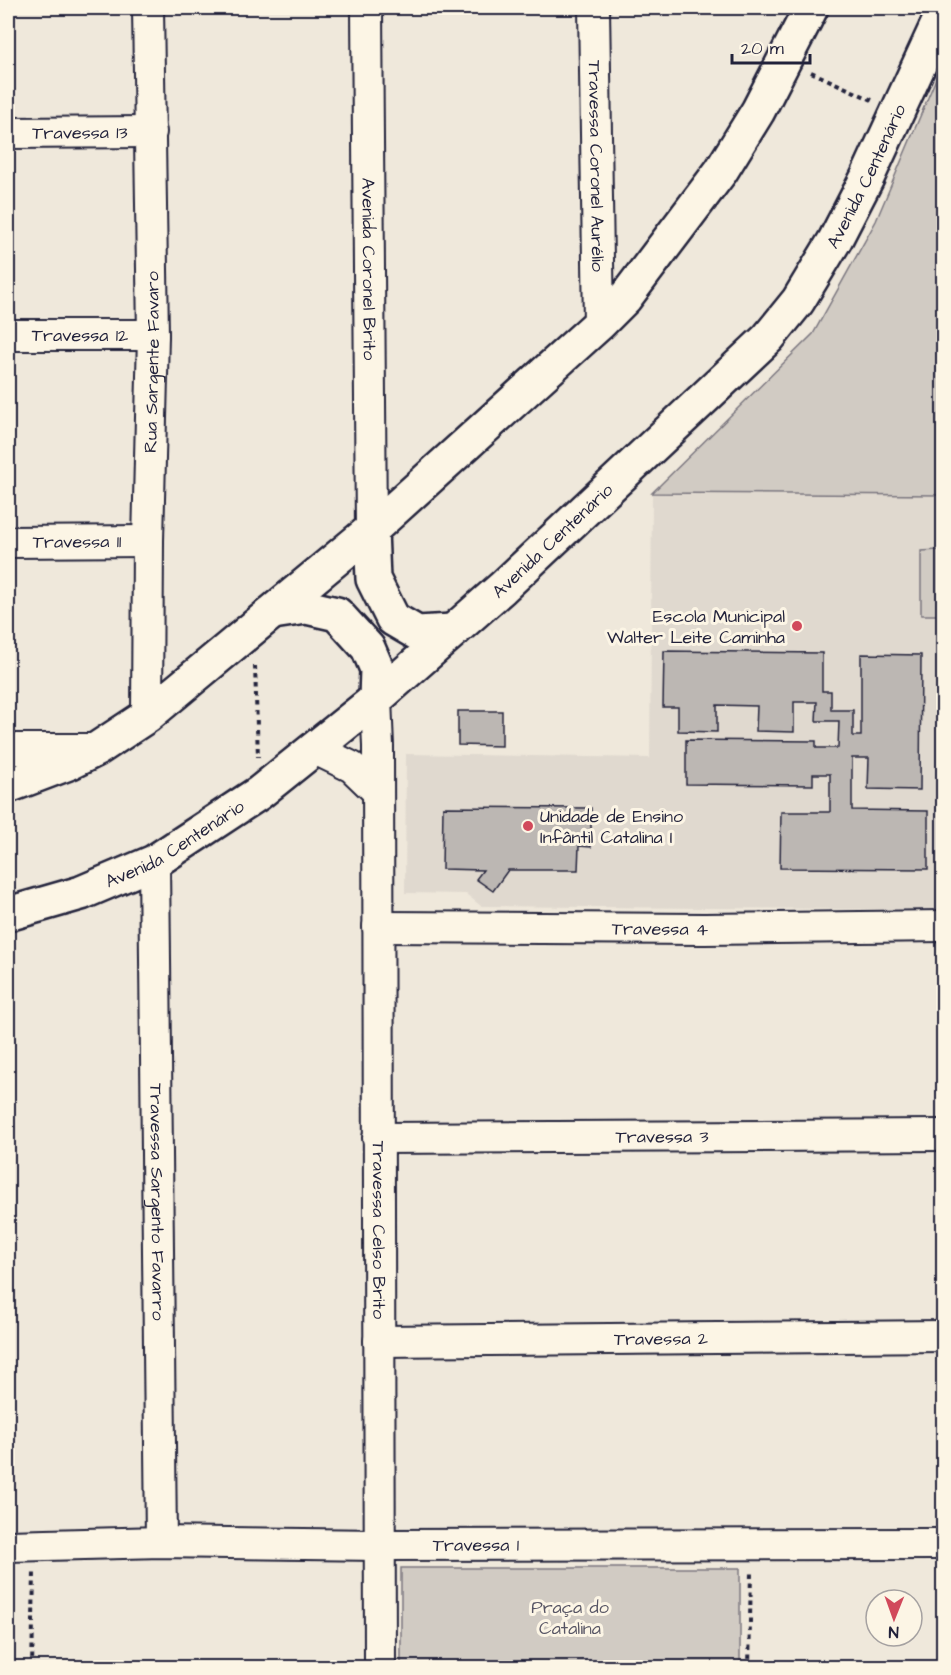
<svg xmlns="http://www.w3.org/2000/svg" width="951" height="1675" font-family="'Architects Daughter',sans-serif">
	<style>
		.built { fill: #e0d9cf }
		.green { fill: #d1cbc3; stroke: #7a767f; stroke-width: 1.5 }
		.building { fill: #bcb7b3; stroke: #22223b; stroke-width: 1.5 }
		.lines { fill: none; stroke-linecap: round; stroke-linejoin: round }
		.minor-casing { stroke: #22223b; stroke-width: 34 }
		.major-casing { stroke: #22223b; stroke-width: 38 }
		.path { stroke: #22223b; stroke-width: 4; stroke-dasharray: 4.5 4.5; stroke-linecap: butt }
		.minor { stroke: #fcf5e5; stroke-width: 30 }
		.major { stroke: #fcf5e5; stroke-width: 33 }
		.poi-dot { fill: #d1495b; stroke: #fcf5e5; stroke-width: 2 }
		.labels { text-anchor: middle; stroke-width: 6; stroke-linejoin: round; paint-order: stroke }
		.street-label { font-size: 18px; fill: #22223b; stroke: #fcf5e5 }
		.poi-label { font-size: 18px; fill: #22223b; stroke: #fcf5e5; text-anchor: end }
		.park-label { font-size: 18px; fill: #575564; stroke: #fcf5e5 }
	</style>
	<rect width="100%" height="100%" fill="#efe8db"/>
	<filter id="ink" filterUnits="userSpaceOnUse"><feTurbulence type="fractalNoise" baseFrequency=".0167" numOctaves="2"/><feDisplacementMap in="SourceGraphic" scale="12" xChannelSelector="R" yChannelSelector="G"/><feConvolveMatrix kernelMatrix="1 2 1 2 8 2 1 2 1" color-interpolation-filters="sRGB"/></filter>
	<g filter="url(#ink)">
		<!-- built -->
		<polygon class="built" points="652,493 943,495 943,910 481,906 466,894 405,893 406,754 650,758"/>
		<!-- green -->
		<g class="green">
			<polygon points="943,62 943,495 652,493 813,334 876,221"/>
			<polygon points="939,515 944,515 943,626 943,615 921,615 921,551 939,550"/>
			<rect x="401" y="1568" width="339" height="99"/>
		</g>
		<!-- building -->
		<g class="building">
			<polygon points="664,651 822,653 822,691 831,691 831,710 853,710 853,736 861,736 861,654 921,655 920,790 868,789 869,758 852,758 852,810 928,811 928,869 780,868 781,812 830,812 830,774 813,774 813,785 686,784 686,740 816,741 816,748 838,748 839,721 816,721 817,702 794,702 794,732 756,731 757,706 717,705 717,732 678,731 678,707 663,707"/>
			<polygon points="458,711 502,711 502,746 458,745"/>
			<polygon points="443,807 591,808 591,847 579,846 578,870 508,870 493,891 476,879 483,870 442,869"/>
		</g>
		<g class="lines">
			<defs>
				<g id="minor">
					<path id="s1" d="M367 8 371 530"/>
					<path id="s2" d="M594 8 599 324"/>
					<path id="s3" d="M8 133 151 132"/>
					<path id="s4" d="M8 335H153"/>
					<path id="s5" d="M8 542 148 541"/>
					<path id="s6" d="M376 699 378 746 380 1668"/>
					<path id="s7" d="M147 716 148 541 153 335 148 8"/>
					<polyline points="8,749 97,749"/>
					<polyline points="315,749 352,767 377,791"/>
					<path id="s8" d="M154 862 161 1542"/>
					<path id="s9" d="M378 927 704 929 944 926"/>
					<path id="s10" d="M378 1138 944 1135"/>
					<path id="s11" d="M379 1341 944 1336"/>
					<path id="s12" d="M8 1546 161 1542 379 1545 944 1544"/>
				</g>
				<g id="major">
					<polyline points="371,530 373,579 393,619 417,633 453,631"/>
					<polyline points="273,612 306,607 337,614 368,648 377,669 376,699"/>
					<polyline points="8,786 71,762 97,749 147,716 377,525 599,324 625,298 721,171 758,111 811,8"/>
					<path id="s13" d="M8 914 81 893 154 862 259 793 376 699 502 588 768 338 798 301 835 240 867 178 944 11"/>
				</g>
			</defs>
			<!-- minor casing -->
			<use href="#minor" class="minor-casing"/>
			<!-- major casing -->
			<use href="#major" class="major-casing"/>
			<!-- path -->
			<g class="path">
				<polyline points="811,72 872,100"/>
				<polyline points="255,666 258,757"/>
				<polyline points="32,1668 34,1572"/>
				<polyline points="749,1668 751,1572"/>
			</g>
			<!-- minor -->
			<use href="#minor" class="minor"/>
			<!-- major -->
			<use href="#major" class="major"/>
		</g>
	</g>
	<!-- markers -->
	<g class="poi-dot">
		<circle cx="797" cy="626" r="6"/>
		<circle cx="528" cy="826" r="6"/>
	</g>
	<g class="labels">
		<!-- street labels -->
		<g class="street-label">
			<text dy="6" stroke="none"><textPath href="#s3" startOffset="72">Travessa 13</textPath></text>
			<text dy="6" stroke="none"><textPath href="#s2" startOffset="158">Travessa Coronel Aurélio</textPath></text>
			<text dy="6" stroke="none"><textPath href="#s13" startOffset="1154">Avenida Centenário</textPath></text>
			<text dy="6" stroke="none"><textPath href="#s1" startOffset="261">Avenida Coronel Brito</textPath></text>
			<text dy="6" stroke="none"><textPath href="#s4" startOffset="72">Travessa 12</textPath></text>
			<text dy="6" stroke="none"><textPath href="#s7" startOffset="354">Rua Sargente Favaro</textPath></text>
			<text dy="6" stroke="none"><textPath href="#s5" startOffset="69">Travessa 11</textPath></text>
			<text dy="6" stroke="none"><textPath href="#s13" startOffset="668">Avenida Centenário</textPath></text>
			<text dy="6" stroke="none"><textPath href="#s13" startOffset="182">Avenida Centenário</textPath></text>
			<text dy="6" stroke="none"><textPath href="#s9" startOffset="282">Travessa 4</textPath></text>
			<text dy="6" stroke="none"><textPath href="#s10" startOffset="284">Travessa 3</textPath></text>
			<text dy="6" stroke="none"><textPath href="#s8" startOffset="340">Travessa Sargento Favarro</textPath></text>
			<text dy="6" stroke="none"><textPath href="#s6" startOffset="531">Travessa Celso Brito</textPath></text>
			<text dy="6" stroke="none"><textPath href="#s11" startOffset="282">Travessa 2</textPath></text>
			<text dy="6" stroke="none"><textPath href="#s12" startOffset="468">Travessa 1</textPath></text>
		</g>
		<!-- poi labels -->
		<g class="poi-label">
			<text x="785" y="622">Escola Municipal<tspan x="785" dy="21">Walter Leite Caminha</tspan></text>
			<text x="540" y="822" text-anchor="start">Unidade de Ensino<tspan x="540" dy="21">Infântil Catalina I</tspan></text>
		</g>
		<!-- park labels -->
		<g class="park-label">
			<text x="570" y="1613">Praça do<tspan x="570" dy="21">Catalina</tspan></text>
		</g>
	</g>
	<!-- margin -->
	<rect width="951" height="1675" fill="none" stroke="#fcf5e5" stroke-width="30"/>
	<rect x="15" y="15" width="921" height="1645" fill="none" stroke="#22223b" stroke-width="2" filter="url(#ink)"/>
	<!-- north arrow -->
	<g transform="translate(894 1618) rotate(181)"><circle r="28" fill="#fcf5e5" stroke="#a5a1a1" stroke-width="1.5"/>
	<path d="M0-4.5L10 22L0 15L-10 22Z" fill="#d1495b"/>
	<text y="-9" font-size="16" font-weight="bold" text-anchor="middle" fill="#22223b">N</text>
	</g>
	<!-- scale -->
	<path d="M732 54v9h78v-9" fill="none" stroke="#22223b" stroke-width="3"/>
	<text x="741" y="54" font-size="18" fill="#22223b" stroke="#fcf5e5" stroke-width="4.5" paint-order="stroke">20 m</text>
</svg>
